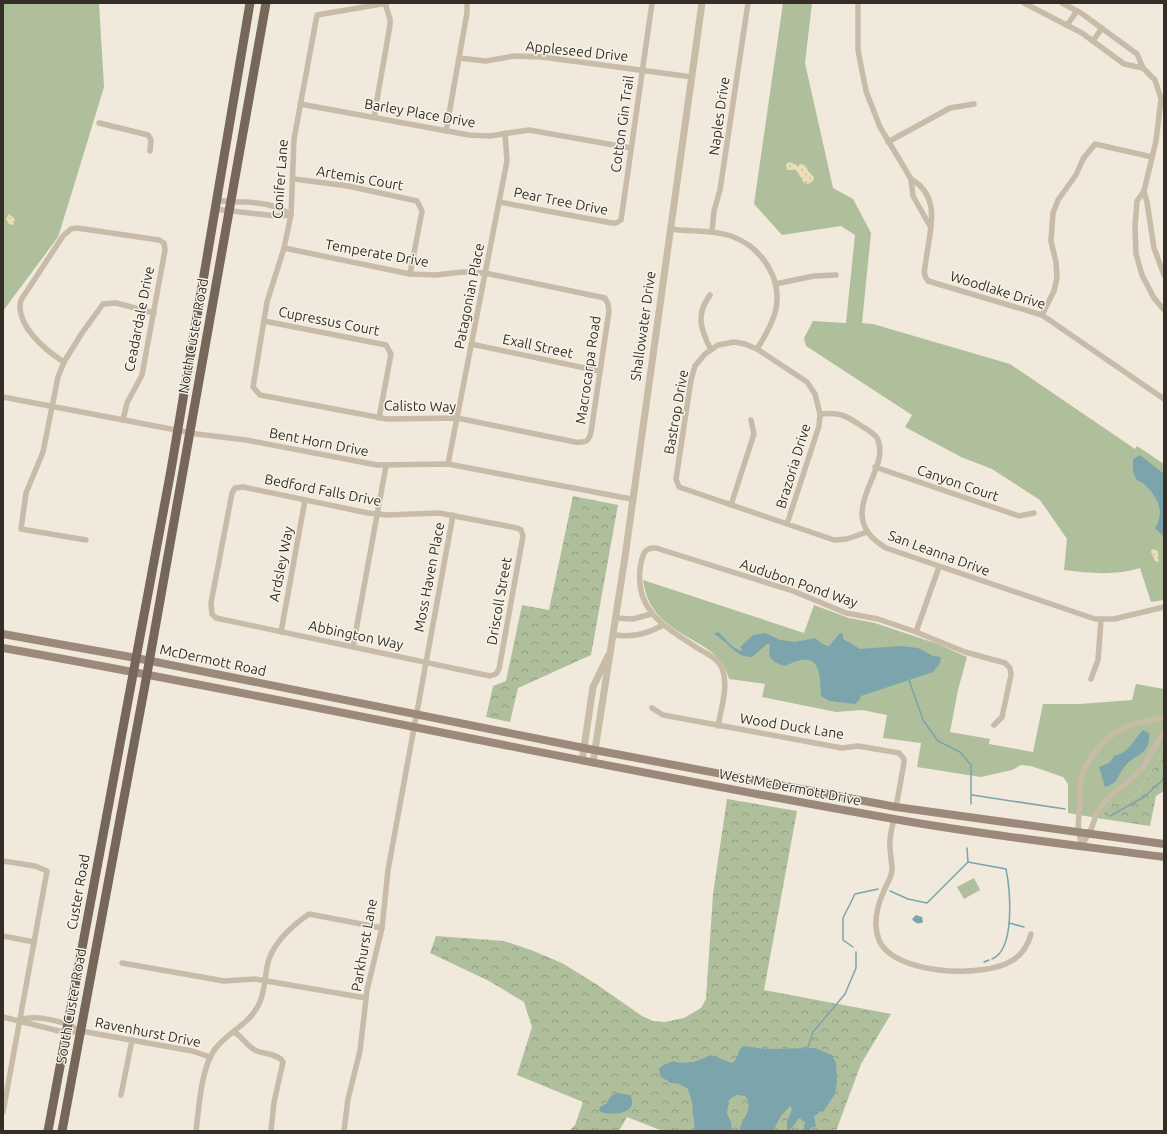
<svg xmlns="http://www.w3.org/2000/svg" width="1167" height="1134" font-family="Ubuntu,sans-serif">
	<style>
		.green { fill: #afbf9c }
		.forest { fill: url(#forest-crowns) }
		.sand { fill: url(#sand-dots) }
		.water { fill: #7ca4ac }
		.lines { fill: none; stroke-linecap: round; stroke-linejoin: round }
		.stream { stroke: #7ca4ac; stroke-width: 1.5 }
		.minor { stroke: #c8bba8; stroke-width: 5.5 }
		.tertiary { stroke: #c8bba8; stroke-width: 7 }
		.secondary { stroke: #9b8a7a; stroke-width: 8 }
		.primary { stroke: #76675a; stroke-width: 9 }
		.labels { text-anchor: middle; stroke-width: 3; stroke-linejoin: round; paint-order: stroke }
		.street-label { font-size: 14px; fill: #352e28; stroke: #f8f3e8 }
	</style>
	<defs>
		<pattern id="forest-crowns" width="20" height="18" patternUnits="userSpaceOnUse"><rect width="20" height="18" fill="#afbf9c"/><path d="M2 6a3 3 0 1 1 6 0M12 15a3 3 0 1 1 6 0" fill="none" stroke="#8f9c7f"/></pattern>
		<pattern id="sand-dots" width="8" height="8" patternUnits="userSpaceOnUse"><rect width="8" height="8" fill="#eadeb4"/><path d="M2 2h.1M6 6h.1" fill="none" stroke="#c9bf9b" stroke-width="1.8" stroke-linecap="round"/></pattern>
	</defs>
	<rect width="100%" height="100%" fill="#f0e9dc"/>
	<!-- green -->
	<g class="green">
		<polygon points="3,3 99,3 104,87 72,192 58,237 3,311"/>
		<path d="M783 3H812L805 63 833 188 853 199 871 233 862 323 873 324 1010 364 1135 449 1137 446 1164 464V600L1151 602 1140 568C1115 576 1090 573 1064 570L1067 539 1040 500 992 469 961 457 905 427 912 415 806 346 804 338 813 321 846 323 855 235 841 226 782 235 754 204Z"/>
		<path d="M643 580 804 633 814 605 849 618 875 623 938 644 967 657 958 690 950 732 990 739 989 744 1033 752 1043 704H1080L1132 700 1136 684 1164 689V742L1159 761 1148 775 1139 792 1128 801 1108 805 1104 811 1103 819 1068 813V784L1063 777 1031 766 1021 765 1012 770 981 777 917 767 921 743 883 738 887 715 862 710 836 712 762 697 765 684 729 679C720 634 651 642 643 580Z"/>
		<polygon points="974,878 980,890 964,899 957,887"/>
	</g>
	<!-- forest -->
	<g class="forest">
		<polygon points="573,496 618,505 591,655 518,688 510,722 486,717 493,686 506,681 522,605 549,610"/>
		<polygon points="1164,742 1164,791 1156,796 1150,826 1103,819 1104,811 1108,805 1128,801 1139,792 1148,775 1159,761"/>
		<polygon points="727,799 797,811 764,990 891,1014 861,1064 836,1131 663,1131 627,1117 619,1131 569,1131 575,1125 583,1102 517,1075 532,1027 524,1002 489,981 430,953 436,936 504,941 531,950 562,963 596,984 642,1016 653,1021 665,1022 684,1018 701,1008 706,999 713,894"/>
	</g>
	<!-- sand -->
	<g class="sand">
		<polygon points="790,162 798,166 801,164 806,166 808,171 814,177 813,181 808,184 804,183 796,170 787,170 786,164"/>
		<polygon points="9,214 15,219 13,225 9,224 6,219"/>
		<polygon points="1152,549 1158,551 1159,562 1155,561 1151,552"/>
	</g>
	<!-- water -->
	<g class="water">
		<path d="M1140 455 1164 474V537L1155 528C1166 512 1157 496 1144 484 1141 481 1137 482 1135 477 1132 472 1133 464 1133 459Z"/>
		<path d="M718 632C726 639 733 650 743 651L740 647 753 635 765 633 780 640 795 642 815 638 824 645 829 646 840 633 843 634V639L860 649 900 646 918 648 933 656 941 657 940 663 933 672 861 696 860 699 855 704 829 701 821 696C820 667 818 649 785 666 773 663 767 658 770 645L767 644 752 657C734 657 728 641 714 634Z"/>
		<path d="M1143 730 1149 733C1151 755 1135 754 1125 766 1116 777 1120 782 1105 787L1099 767 1109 763 1115 755C1129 754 1134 739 1143 730Z"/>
		<path d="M916 915 922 917 923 922C918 925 915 923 912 919Z"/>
		<path d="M743 1046 767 1049 815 1048 832 1055 836 1063 837 1082 835 1094 823 1112 819 1111 818 1114 814 1116 816 1127H812L809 1131H803L805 1122 799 1118 792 1128 787 1131V1122L792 1109 790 1106 781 1116 773 1131H739C742 1120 755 1107 745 1096L736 1095 729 1100 727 1113 731 1122 732 1131H695L692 1102 688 1089 680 1084 671 1083 661 1077 659 1070 660 1067 673 1061 680 1063 694 1062 711 1055 732 1063C739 1059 737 1051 743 1046Z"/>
		<path d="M617 1093 630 1095C641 1114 609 1117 599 1111L600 1107 607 1103 611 1096Z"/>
	</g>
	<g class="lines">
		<!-- stream -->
		<g class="stream">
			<polyline points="909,680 923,720 938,741 960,752 971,765 971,804"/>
			<polyline points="972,795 1065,809"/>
			<polyline points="1110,816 1144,797 1164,779"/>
			<path d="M968 862 1006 869C1010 889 1016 949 992 959"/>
			<polyline points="890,891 908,899 927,903 968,862 967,848"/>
			<polyline points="1009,923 1024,927"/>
			<polyline points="853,947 843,940 843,918 855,894 878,889"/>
			<polyline points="984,962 989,960"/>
			<polyline points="808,1047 813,1032 845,994 856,968 856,952"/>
		</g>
		<!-- minor -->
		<g class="minor">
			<polyline points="858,3 858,50 866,91 880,127 911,179 913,196 930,226"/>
			<polyline points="1024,3 1082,33 1124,64 1143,68"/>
			<polyline points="1062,3 1081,13 1137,54 1143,68 1155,80 1161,99 1156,141 1144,191 1137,201 1135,227 1136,254 1142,275 1154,298 1164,310"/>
			<polyline points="1067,25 1077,11"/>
			<polyline points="1093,41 1102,28"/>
			<polyline points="459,58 486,61 514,56 542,57 692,77"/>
			<polyline points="300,104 469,135 489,136 529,130 631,148"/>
			<polyline points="374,117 390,25 390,19 385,3"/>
			<polyline points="99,123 148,135 151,140 150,151"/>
			<polyline points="446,131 467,13 467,3"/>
			<polyline points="888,142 950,108 974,104"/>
			<polyline points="294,179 348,186 417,201 422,211 410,274"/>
			<path d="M911 179C942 197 930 230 926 260 925 268 922 274 928 281L1042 315 1164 399"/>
			<polyline points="1144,191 1147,202 1154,248 1164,275"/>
			<path d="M216 200C244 205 265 197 291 215"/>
			<polyline points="499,202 612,223 616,223 621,220 652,3"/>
			<polyline points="214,209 277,216 291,215"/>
			<path d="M670 229C690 232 711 229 731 236 762 247 784 280 775 313 771 326 764 338 757 349"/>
			<polyline points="712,231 714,211 720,190 748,3"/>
			<path d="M284 248 410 274 436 275 462 272 485 273 605 298 608 304 609 311 591 432C589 442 585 443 575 442L457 418 387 419 260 395 253 387 267 302 284 248 291 215 294 139 317 15 387 3"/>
			<polyline points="775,284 814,276 836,275"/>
			<path d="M710 295C695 315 701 330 711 350"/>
			<polyline points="1042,315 1054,291 1057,278 1056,262 1051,241 1053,213 1058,200 1076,175 1083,159 1095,144 1152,157"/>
			<polyline points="264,321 386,345 391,354 379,418"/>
			<polyline points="471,344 599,371"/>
			<path d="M64 362C46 351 14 324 21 300L63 236 71 229 77 228 159 240 164 243 165 250 142 375 127 403 123 420"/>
			<polyline points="3,397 197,434 246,440 377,465 448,464 631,499"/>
			<path d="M820 414C839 412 845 415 860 425 866 429 873 432 877 438 894 470 829 515 886 548L1095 619H1114L1164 607"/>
			<polyline points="448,464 507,161 505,133"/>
			<polyline points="875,467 1019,516 1034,513"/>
			<polygon points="243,487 368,513 387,515 439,513 517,528 521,530 523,536 499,669 496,674 490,676 216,618 212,614 211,603 232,493 235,488"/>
			<polyline points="731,505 754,434 751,420"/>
			<polyline points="787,524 819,426 820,414 815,394 807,382 757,349 745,344 734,342 718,345 705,354 695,366 691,380 676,479 679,487 834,540 847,539 867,532"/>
			<polyline points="86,540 21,529 26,493 43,452 58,377 64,362 82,333 103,304 116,303 154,313"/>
			<polyline points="615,618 633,619 651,614"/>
			<polyline points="281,632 305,500"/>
			<polyline points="916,632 939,567"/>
			<path d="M613 635C633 637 645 635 663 625"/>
			<polyline points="353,647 386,466"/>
			<polyline points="1091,679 1098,660 1101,620"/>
			<polyline points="652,708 663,715 842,748 858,746 899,753 904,759 904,763 896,807"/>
			<path d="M718 726C721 708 729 686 722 668 718 659 708 654 699 649 665 627 632 610 641 563 643 554 645 547 656 548L793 591 846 613 878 619 916 632 965 652 1005 663 1010 668 1011 675 1002 717 994 725"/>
			<path d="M894 819C892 828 889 837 890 846 890 854 892 862 892 870 891 879 886 885 883 893 877 907 873 925 879 940 893 975 985 979 1013 960 1023 954 1028 945 1031 934"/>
			<path d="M1082 846C1077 827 1078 822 1080 804 1080 798 1080 791 1080 785 1084 760 1105 736 1128 726 1139 721 1152 720 1164 718"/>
			<polyline points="1082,846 1092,827 1097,812 1106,800 1142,769 1164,732"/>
			<polyline points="3,861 35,866 47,871 3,1112"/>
			<polyline points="3,936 34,942"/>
			<polyline points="122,963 224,981 255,979 366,998"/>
			<polyline points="3,1017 67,1033 81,1031 192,1051 210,1057"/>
			<path d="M20 1020C37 1014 66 1022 81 1031"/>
			<path d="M234 1032C243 1037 247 1047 257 1051 264 1054 279 1054 283 1062L274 1102 271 1131"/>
			<polyline points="121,1095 132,1040"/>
			<path d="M196 1131C199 1107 201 1068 215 1049 228 1032 248 1025 258 1006 266 992 264 975 269 959 276 940 293 925 309 914L382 928"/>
			<polyline points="344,1131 348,1099 360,1051 367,990 382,928 388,870 453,515"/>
		</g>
		<!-- tertiary -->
		<g class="tertiary">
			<polyline points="582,761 593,687 608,656"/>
			<polyline points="593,763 625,557 702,3"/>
		</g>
		<!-- secondary -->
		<g class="secondary">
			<polyline points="3,634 136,658 584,748 896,807 1164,844"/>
			<path d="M3 648C301 701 596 767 894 819 983 835 1074 845 1164 857"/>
		</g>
		<!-- primary -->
		<g class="primary">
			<polyline points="48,1131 171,470 250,3"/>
			<polyline points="62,1131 147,674 266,3"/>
		</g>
	</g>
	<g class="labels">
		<!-- street labels -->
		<g class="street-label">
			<text transform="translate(577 51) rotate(6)" y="5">Appleseed Drive</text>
			<text transform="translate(420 113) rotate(10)" y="5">Barley Place Drive</text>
			<text transform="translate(719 116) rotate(-82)" y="5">Naples Drive</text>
			<text transform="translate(622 124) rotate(-82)" y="5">Cotton Gin Trail</text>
			<text transform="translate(360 178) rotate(10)" y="5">Artemis Court</text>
			<text transform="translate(280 179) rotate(-86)" y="5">Conifer Lane</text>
			<text transform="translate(561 201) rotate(11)" y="5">Pear Tree Drive</text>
			<text transform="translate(377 253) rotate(10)" y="5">Temperate Drive</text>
			<text transform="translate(998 290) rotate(17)" y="5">Woodlake Drive</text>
			<text transform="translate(469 296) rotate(-79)" y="5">Patagonian Place</text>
			<text transform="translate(139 319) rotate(-79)" y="5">Ceadardale Drive</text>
			<text transform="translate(329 321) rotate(11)" y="5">Cupressus Court</text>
			<text transform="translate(643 326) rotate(-82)" y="5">Shallowater Drive</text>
			<text transform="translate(193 336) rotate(-80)" y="5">North Custer Road</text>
			<text transform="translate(538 346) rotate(12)" y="5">Exall Street</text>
			<text transform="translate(588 370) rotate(-82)" y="5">Macrocarpa Road</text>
			<text transform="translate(420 406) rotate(1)" y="5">Calisto Way</text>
			<text transform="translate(676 412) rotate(-80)" y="5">Bastrop Drive</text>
			<text transform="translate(319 442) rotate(11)" y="5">Bent Horn Drive</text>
			<text transform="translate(793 466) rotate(-73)" y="5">Brazoria Drive</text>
			<text transform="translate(958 483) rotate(19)" y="5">Canyon Court</text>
			<text transform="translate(323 490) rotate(11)" y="5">Bedford Falls Drive</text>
			<text transform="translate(939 553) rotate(20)" y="5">San Leanna Drive</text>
			<text transform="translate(281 564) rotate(-79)" y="5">Ardsley Way</text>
			<text transform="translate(429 577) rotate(-79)" y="5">Moss Haven Place</text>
			<text transform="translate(799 583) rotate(19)" y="5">Audubon Pond Way</text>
			<text transform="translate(499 601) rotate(-80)" y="5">Driscoll Street</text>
			<text transform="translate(356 635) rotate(12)" y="5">Abbington Way</text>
			<text transform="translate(213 660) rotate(12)" y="5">McDermott Road</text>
			<text transform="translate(792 726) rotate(9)" y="5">Wood Duck Lane</text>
			<text transform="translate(790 787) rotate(11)" y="5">West McDermott Drive</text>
			<text transform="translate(78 892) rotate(-80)" y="5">Custer Road</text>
			<text transform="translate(364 945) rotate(-80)" y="5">Parkhurst Lane</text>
			<text transform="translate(71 1006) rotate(-80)" y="5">South Custer Road</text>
			<text transform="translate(148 1032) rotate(11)" y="5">Ravenhurst Drive</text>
		</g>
	</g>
	<!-- border -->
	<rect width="1167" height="1134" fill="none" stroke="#352e28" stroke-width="8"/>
</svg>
